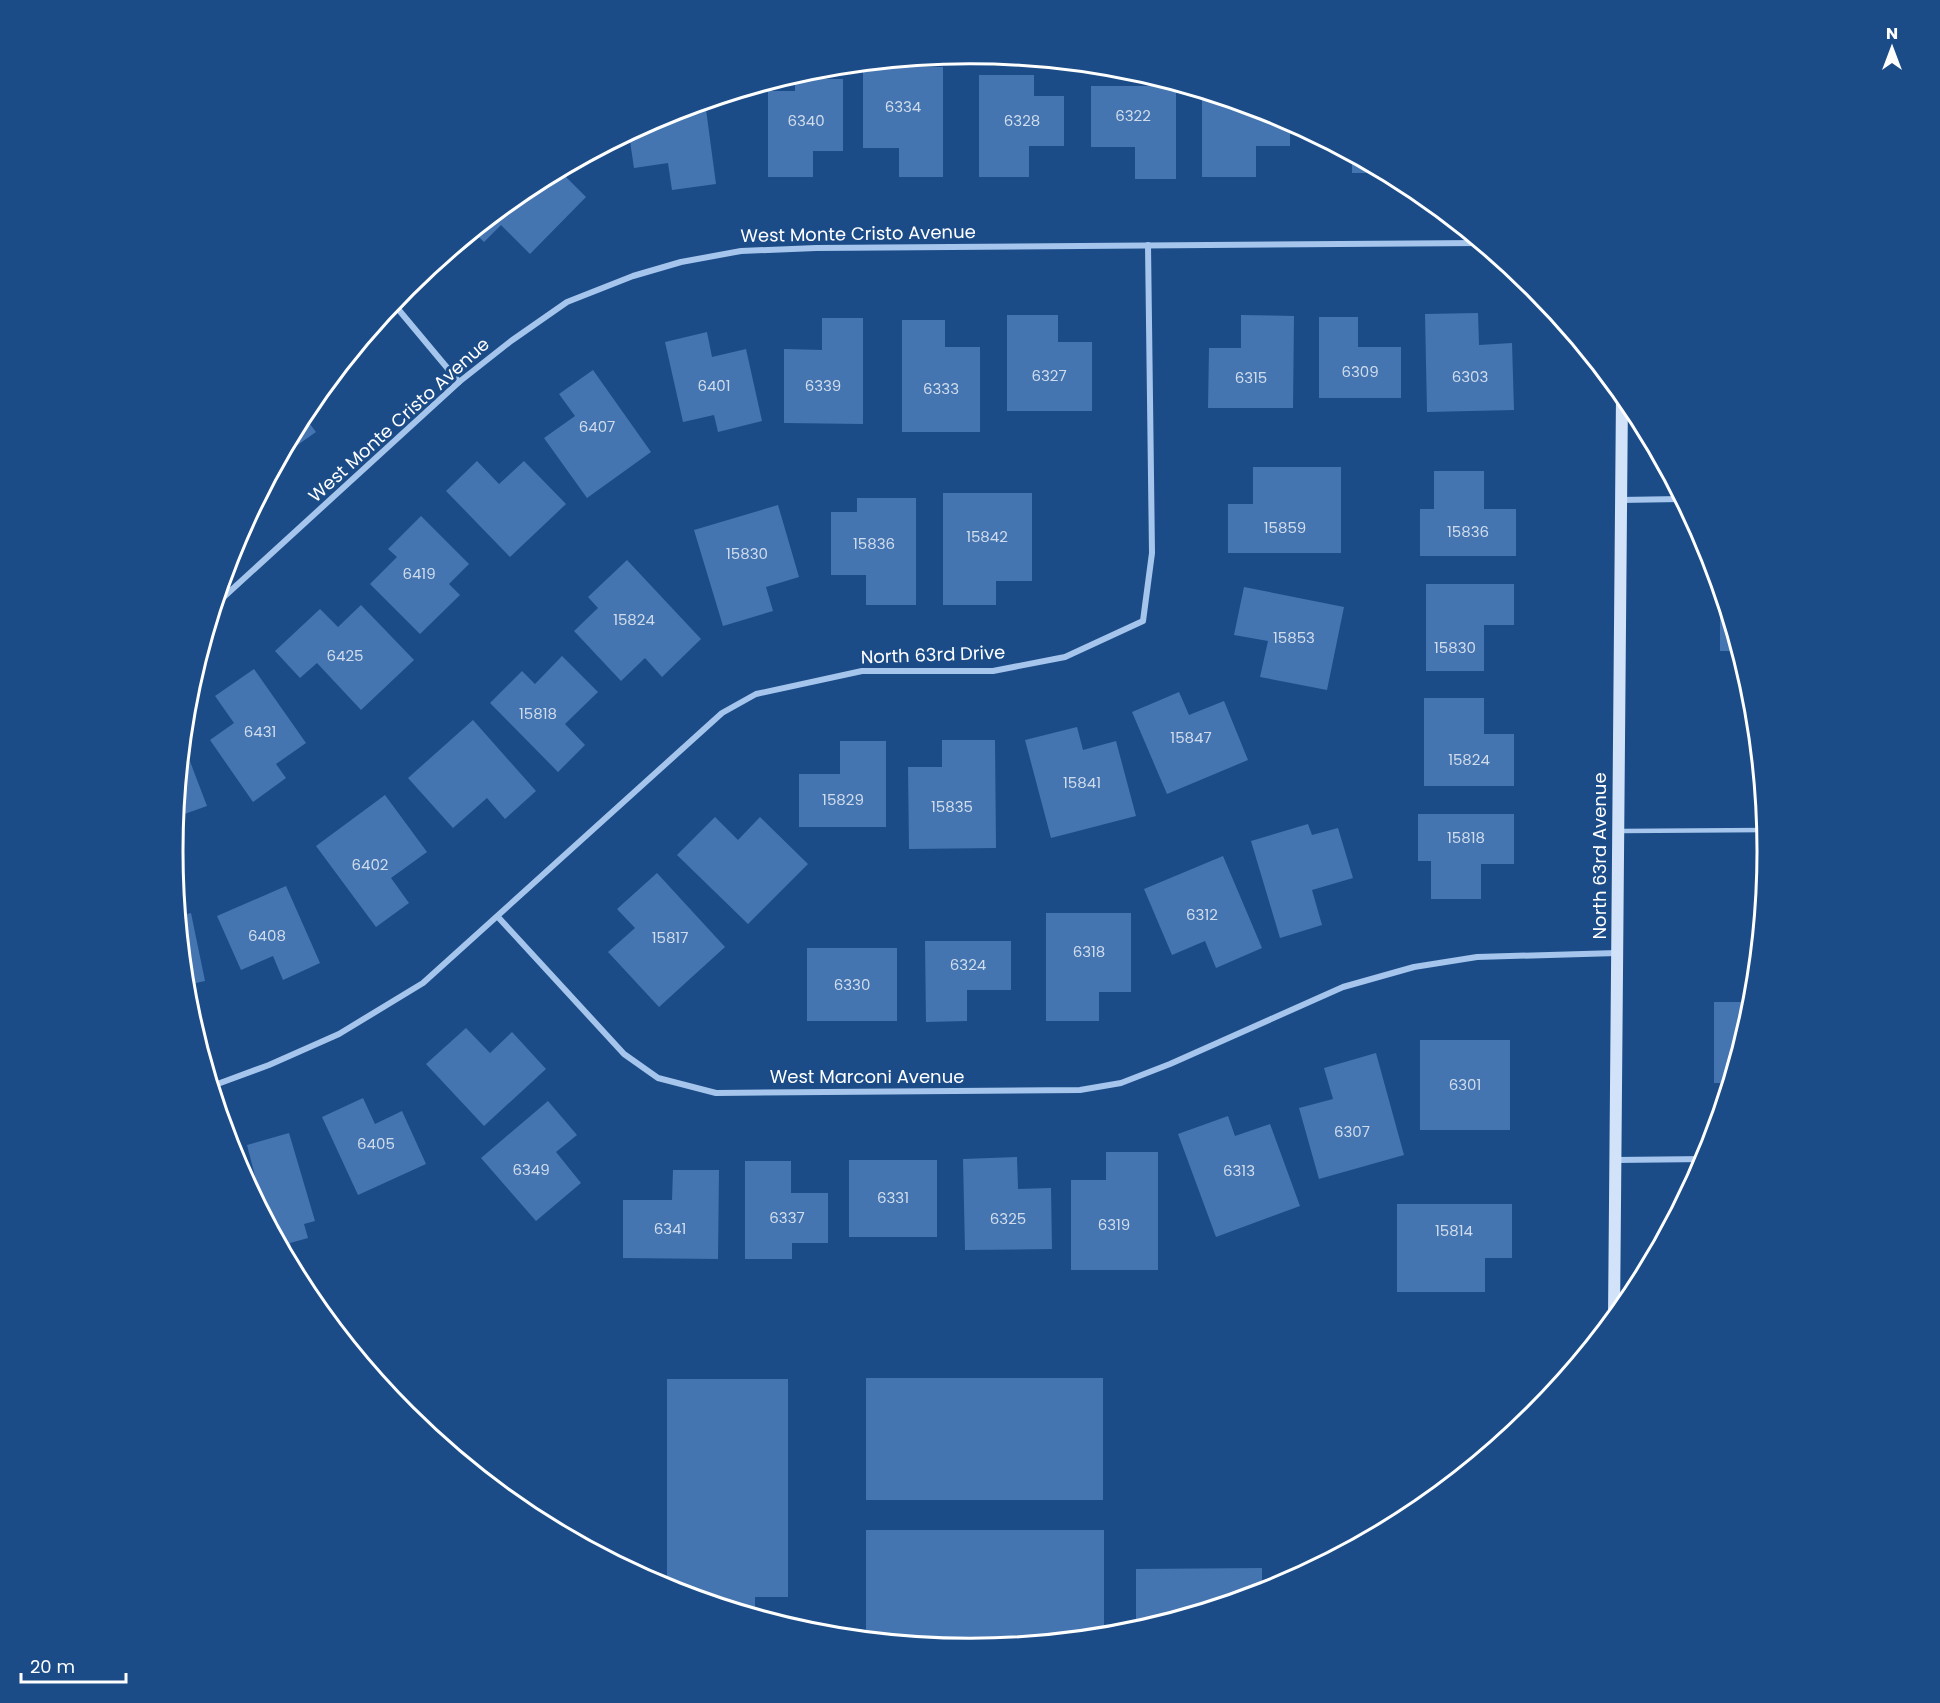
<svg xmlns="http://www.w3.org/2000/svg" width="1940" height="1703" font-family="Poppins,sans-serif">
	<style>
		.building { fill: #4475b1 }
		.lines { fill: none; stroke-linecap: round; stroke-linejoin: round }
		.lane { stroke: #a5c5ec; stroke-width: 4.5 }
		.street { stroke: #a5c5ec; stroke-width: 6 }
		.secondary { stroke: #d1e2f9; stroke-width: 12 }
		.labels { text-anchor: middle; stroke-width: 6; stroke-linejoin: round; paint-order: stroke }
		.number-label { font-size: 15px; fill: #d0dcec }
		.street-label { font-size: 18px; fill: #fff; stroke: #1b4c88 }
		.rim { fill: none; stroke: #fff; stroke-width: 3 }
	</style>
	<rect width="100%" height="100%" fill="#1b4c88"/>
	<!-- building -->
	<g class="building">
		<polygon points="863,67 943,67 943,177 899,177 899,148 863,148"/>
		<polygon points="979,75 1034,75 1034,96 1064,96 1064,146 1029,146 1029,177 979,177"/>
		<polygon points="795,79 843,79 843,151 813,151 813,177 768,177 768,91 795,91"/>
		<polygon points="1091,86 1176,86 1176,179 1135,179 1135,147 1091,147"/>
		<polygon points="1202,93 1276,115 1290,122 1290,146 1256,146 1256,177 1202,177"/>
		<polygon points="705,102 716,184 672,190 668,163 634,168 629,134 665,115"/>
		<polygon points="1352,156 1384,173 1352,173"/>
		<polygon points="560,171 586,197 530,254 501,225 484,242 474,232 527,188"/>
		<polygon points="1478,313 1479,345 1512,343 1514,410 1427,412 1425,314"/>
		<polygon points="1007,315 1058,315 1058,342 1092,342 1092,411 1007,411"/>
		<polygon points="1241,315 1294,316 1293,408 1208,408 1209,348 1241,348"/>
		<polygon points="1319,317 1358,317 1358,347 1401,347 1401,398 1319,398"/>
		<polygon points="822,318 863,318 863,424 784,423 784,349 822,350"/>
		<polygon points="902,320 945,320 945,347 980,347 980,432 902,432"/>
		<polygon points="707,332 712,357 746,349 762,421 718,432 714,415 683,422 665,342"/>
		<polygon points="593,370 651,452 587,498 544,438 575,416 559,394"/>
		<polygon points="303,415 316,432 282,456 300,422"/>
		<polygon points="477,461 499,484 524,461 566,504 510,557 446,491"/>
		<polygon points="1253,467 1341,467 1341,553 1228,553 1228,504 1253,504"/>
		<polygon points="1434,471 1484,471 1484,509 1516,509 1516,556 1420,556 1420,509 1434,509"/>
		<polygon points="943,493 1032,493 1032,581 996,581 996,605 943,605"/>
		<polygon points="857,498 916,498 916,605 866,605 866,575 831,575 831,512 857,512"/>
		<polygon points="778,505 799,577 766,587 773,611 723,626 694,530"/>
		<polygon points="421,516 469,564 449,584 460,595 420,634 370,584 397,557 388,549"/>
		<polygon points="627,560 701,639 662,677 645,658 621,681 574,631 598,608 588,597"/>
		<polygon points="1426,584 1514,584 1514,625 1484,625 1484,671 1426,671"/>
		<polygon points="1244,587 1344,607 1327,690 1260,677 1268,641 1234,635"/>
		<polygon points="1720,591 1738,651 1720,651"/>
		<polygon points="361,605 414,660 361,710 317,663 300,678 275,651 320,609 338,627"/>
		<polygon points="562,656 598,692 565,724 585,745 558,772 490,703 522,671 535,684"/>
		<polygon points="254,669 306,743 276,764 286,778 253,802 210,740 234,723 215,696"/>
		<polygon points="1179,692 1189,715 1224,701 1248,760 1167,794 1132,712"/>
		<polygon points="1424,698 1484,698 1484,734 1514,734 1514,786 1424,786"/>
		<polygon points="473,720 536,791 505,819 487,798 453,828 408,778"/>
		<polygon points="1077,727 1083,750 1116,741 1136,816 1051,838 1025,740"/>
		<polygon points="942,740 995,740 996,848 909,849 908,767 942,767"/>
		<polygon points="840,741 886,741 886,827 799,827 799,774 840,774"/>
		<polygon points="186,751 207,806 176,817 182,753"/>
		<polygon points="385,795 427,852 391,878 409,903 376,927 316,846"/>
		<polygon points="1418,814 1514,814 1514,864 1481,864 1481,899 1431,899 1431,861 1418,861"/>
		<polygon points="715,817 738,840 760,817 808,864 748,924 677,855"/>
		<polygon points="1308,824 1312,835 1338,828 1353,878 1312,890 1322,925 1280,938 1251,841"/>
		<polygon points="1223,856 1262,948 1216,968 1205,941 1172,955 1144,889"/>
		<polygon points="657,873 725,947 659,1007 608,952 635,928 617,909"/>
		<polygon points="286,886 320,963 283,980 273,956 241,970 217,916"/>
		<polygon points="191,913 205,981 186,985 179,916"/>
		<polygon points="1046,913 1131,913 1131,992 1099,992 1099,1021 1046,1021"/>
		<polygon points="925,941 1011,941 1011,990 967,990 967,1021 926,1022"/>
		<rect x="807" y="948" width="90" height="73"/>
		<polygon points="1714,1002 1753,1002 1729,1083 1714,1083"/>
		<polygon points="466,1028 490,1053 512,1032 546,1069 484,1126 426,1064"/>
		<rect x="1420" y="1040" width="90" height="90"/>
		<polygon points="1376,1053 1404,1155 1319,1179 1299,1108 1333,1099 1324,1068"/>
		<polygon points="363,1098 375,1124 402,1111 426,1164 358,1195 322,1117"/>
		<polygon points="548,1101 577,1135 556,1152 581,1183 536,1221 481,1158"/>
		<polygon points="1228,1116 1235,1136 1270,1124 1300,1206 1216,1237 1178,1134"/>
		<polygon points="289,1133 315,1221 304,1224 308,1238 290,1243 292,1252 285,1254 245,1179 255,1176 247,1145"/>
		<polygon points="1106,1152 1158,1152 1158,1270 1071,1270 1071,1180 1106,1180"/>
		<polygon points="1017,1157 1018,1189 1051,1188 1052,1249 965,1250 963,1159"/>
		<rect x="849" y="1160" width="88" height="77"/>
		<polygon points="745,1161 791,1161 791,1193 828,1193 828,1243 792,1243 792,1259 745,1259"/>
		<polygon points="673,1170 719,1170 718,1259 623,1258 623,1200 672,1200"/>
		<polygon points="1397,1204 1512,1204 1512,1258 1485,1258 1485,1292 1397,1292"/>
		<rect x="866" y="1378" width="237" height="122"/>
		<polygon points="667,1379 788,1379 788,1597 755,1597 755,1616 701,1599 701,1597 667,1589"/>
		<polygon points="866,1530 1104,1530 1104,1636 970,1649 866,1639"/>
		<polygon points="1262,1568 1262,1592 1136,1630 1136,1569"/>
	</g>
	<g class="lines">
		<!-- lane -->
		<polyline class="lane" points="1621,831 1765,830"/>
		<!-- street -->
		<g class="street">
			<polyline points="393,303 459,382"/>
			<polyline points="1620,500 1681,499"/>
			<polyline points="215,605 459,382 511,341 567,302 633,276 681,262 741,251 816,248 1480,243"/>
			<polyline points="498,917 624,1054 658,1078 716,1093 1080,1090 1121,1083 1170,1064 1343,987 1414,967 1477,957 1617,953"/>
			<polyline points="212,1086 269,1065 339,1034 423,983 722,713 756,694 862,671 993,671 1065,657 1143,621 1152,553 1148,245"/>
			<polyline points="1615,1160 1706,1159"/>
		</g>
		<!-- secondary -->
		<polyline class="secondary" points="1614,1318 1622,395"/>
	</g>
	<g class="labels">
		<!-- number labels -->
		<g class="number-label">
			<text x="903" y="112">6334</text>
			<text x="1133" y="121">6322</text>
			<text x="806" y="126">6340</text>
			<text x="1022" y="126">6328</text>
			<text x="1360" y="377">6309</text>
			<text x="1049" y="381">6327</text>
			<text x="1470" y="382">6303</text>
			<text x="1251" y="383">6315</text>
			<text x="714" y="391">6401</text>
			<text x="823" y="391">6339</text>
			<text x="941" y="394">6333</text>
			<text x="597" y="432">6407</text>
			<text x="1285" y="533">15859</text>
			<text x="1468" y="537">15836</text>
			<text x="987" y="542">15842</text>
			<text x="874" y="549">15836</text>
			<text x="747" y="559">15830</text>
			<text x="419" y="579">6419</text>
			<text x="634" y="625">15824</text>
			<text x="1294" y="643">15853</text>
			<text x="1455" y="653">15830</text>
			<text x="345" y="661">6425</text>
			<text x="538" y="719">15818</text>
			<text x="260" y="737">6431</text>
			<text x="1191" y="743">15847</text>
			<text x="1469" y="765">15824</text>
			<text x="1082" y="788">15841</text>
			<text x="843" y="805">15829</text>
			<text x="952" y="812">15835</text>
			<text x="1466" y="843">15818</text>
			<text x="370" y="870">6402</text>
			<text x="1202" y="920">6312</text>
			<text x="267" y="941">6408</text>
			<text x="670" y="943">15817</text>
			<text x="1089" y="957">6318</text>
			<text x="968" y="970">6324</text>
			<text x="852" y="990">6330</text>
			<text x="1465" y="1090">6301</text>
			<text x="1352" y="1137">6307</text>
			<text x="376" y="1149">6405</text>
			<text x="531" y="1175">6349</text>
			<text x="1239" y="1176">6313</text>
			<text x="893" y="1203">6331</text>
			<text x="787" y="1223">6337</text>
			<text x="1008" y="1224">6325</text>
			<text x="1114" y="1230">6319</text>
			<text x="670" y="1234">6341</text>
			<text x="1454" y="1236">15814</text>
		</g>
		<!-- street labels -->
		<g class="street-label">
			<text transform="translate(858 234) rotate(-1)" y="6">West Monte Cristo Avenue</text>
			<text transform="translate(399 420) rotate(-42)" y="6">West Monte Cristo Avenue</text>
			<text transform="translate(933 655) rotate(-2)" y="6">North 63rd Drive</text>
			<text transform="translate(1600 856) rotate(-90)" y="6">North 63rd Avenue</text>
			<text x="867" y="1083">West Marconi Avenue</text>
		</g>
	</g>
	<!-- crop -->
	<path d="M0 0H1940V1703H0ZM183 851a787 787 0 1 1 1574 0a787 787 0 1 1-1574 0Z" fill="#1b4c88" fill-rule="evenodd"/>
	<path class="rim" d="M183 851a787 787 0 1 1 1574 0a787 787 0 1 1-1574 0Z"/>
	<!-- north arrow -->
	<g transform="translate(1892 48)" stroke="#1b4c88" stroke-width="4.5" paint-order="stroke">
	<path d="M0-4.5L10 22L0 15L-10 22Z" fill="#ffffff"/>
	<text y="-9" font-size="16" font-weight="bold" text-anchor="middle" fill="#ffffff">N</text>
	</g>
	<!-- scale -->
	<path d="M21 1673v9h105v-9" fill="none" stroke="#ffffff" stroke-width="3"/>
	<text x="30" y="1673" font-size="18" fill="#ffffff" stroke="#1b4c88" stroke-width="4.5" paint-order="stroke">20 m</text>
</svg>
